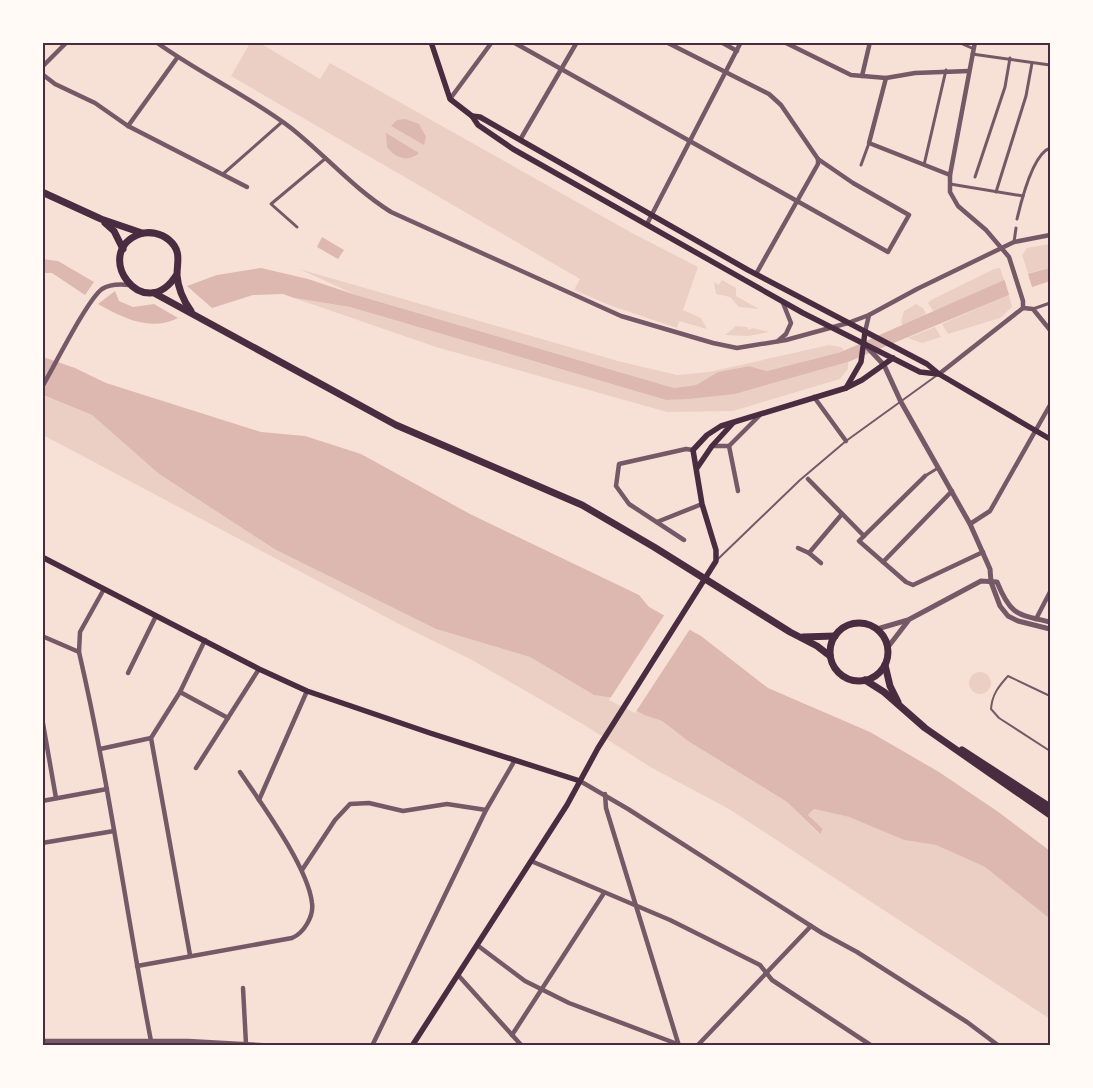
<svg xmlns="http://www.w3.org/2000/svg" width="1093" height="1088" font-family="'Noto Sans',sans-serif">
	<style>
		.green { fill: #ebcfc5 }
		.water { fill: #dcb8b0 }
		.pier { fill: #f7e1d7 }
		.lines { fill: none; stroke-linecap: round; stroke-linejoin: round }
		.service { stroke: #755966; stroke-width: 2 }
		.pedestrian { stroke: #755966; stroke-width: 3 }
		.minor { stroke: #755966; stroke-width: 4.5 }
		.tertiary { stroke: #755966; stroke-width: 5 }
		.secondary { stroke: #4a2c40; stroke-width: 5.5 }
		.primary { stroke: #4a2c40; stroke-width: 7 }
		.neatline { fill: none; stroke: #4a2c40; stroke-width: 2 }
	</style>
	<rect width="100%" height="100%" fill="#f7e1d7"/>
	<!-- green -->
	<g class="green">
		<polygon points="250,43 260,43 320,79 330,63 632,233 698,267 683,310 701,318 707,329 679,321 677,328 609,305 574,290 580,279 231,76"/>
		<polygon points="1050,244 1050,268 1028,273 1022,255 1027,248"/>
		<polygon points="1000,268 1004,280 934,312 928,303 931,300 994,269"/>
		<polygon points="299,269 618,361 677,375 709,372 829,345 841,347 845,351 767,371 749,366 718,372 696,385 674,388 356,295"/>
		<polygon points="722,280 736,288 736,296 759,309 739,307 730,297 716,294 714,282 719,285"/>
		<polygon points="1009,295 1012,307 1000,318 948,334 942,324"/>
		<polygon points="294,298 350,307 666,400 735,394 848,362 848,369 840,379 733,411 667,412 436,347"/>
		<polygon points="916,304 923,308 926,314 903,326 901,321 904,311"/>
		<polygon points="736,326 747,327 749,330 752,328 769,332 748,336 725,335"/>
		<polygon points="935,327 941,337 922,343 908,338"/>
		<polygon points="42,395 92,415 159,474 276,550 436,629 530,657 594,695 614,698 644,715 662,721 688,741 787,802 819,834 823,829 808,815 814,809 849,817 904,840 936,845 985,867 1050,919 1050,1019 729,809 652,768 586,726 472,660 399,624 43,435"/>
		<circle cx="980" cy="683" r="11"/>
	</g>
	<!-- water -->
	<g class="water">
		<polygon points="405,119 419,124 426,137 424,145 391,126 397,120"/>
		<path d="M386 133 419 153C408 163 395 158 387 147Z"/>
		<polygon points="322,237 344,250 338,259 317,247"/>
		<polygon points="42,259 58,261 94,282 85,295 52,273 43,273"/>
		<polygon points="261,268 308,279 356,295 674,388 696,385 718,372 749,366 767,371 841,352 1004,280 1050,268 1050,281 1009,295 848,362 735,394 688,399 666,400 350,307 294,298 283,294 253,295 212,308 187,286 217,275"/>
		<path d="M115 291 119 301 133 307 154 304 178 318C150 332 123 318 98 304Z"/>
		<polygon points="43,357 75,368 106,383 261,432 305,436 361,454 470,514 639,595 649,607 701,636 768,688 870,732 939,772 997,811 1050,851 1050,919 985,867 936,845 904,840 849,817 814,809 808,815 823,829 820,834 787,802 688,741 662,721 644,715 614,698 594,695 530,657 436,629 276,550 159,474 92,415 43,395"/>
	</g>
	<!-- pier -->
	<g class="pier">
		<polygon points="1027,271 1033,290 1010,298 1004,278"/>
		<polygon points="665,614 690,629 635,713 609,700"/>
	</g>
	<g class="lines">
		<!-- service -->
		<g class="service">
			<polyline points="718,559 800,480 846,441 936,376"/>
			<path d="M1050 696 1008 676C998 687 992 695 991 709L999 718 1050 751"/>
		</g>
		<!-- pedestrian -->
		<g class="pedestrian">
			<polyline points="958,42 974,49"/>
			<polyline points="972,54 1050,65"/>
			<polyline points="861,165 869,143"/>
			<polyline points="924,165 946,70"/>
			<polyline points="223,174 282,122"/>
			<polyline points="975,177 1005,87 1010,58"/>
			<polyline points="950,184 1023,196"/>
			<polyline points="996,192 1026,96 1032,63"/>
			<path d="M1017 219C1021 202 1033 154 1050 148"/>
			<polyline points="297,227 271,204 326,158"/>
			<polyline points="1014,242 1016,228"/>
			<polyline points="1033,309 1050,303"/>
			<polyline points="925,476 938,468"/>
		</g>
		<!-- minor -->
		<g class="minor">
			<path d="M156 42C199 73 249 96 291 128 325 155 354 189 391 212L621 316 713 343 737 348 786 340 848 323 869 315 917 289 1014 242 1050 235"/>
			<polyline points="513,42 888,252 909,215 853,183 818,159 781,105 769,94 666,42"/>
			<polyline points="721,42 737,51"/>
			<polyline points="784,42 851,75 886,78 915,73 969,71"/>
			<polyline points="42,67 67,42"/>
			<polyline points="42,74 55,84 95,103 128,126 247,187"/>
			<polyline points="862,76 870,42"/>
			<polyline points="886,78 869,143 950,175"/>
			<polyline points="450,99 492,42"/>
			<polyline points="128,126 177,58"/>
			<polyline points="520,140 577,42"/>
			<polyline points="647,224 741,42"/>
			<polyline points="756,274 818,164 818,159"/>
			<polyline points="1023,308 1033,309 1050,330"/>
			<polyline points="865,332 869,315"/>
			<polyline points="778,341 786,334 791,323 783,303"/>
			<polyline points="939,374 1023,308 1023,301 1009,257 986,230 958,206 950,192 950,175 975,42"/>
			<path d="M42 387C54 367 87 300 102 289 110 284 120 284 129 285"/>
			<polyline points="814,397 846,441"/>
			<polyline points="712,446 729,446 760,415"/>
			<polyline points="729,446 738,491"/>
			<polyline points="808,479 864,536 859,541 906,582 913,585 983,552"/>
			<polyline points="657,522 702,504"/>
			<polyline points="970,524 990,511 1050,405"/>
			<polyline points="864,536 925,476"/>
			<polyline points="684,540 629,504 616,486 619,464 686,449 693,450"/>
			<polyline points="798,548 809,553 821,563"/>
			<polyline points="809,553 842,514"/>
			<polyline points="883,562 952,491"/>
			<path d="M104 589 80 632 79 652C109 781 126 912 151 1041"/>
			<polyline points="1036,619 1050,592"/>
			<polyline points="42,636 79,652"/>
			<polyline points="128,673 156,616"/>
			<polyline points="180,692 228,718"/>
			<polyline points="42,718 56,798"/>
			<polyline points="100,749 151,738"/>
			<polyline points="196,768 259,669"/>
			<polyline points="580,781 628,809 822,933 857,952 967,1022 999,1046"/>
			<polyline points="605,794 606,808 679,1046"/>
			<polyline points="259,800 307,691"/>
			<polyline points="42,801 107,789"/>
			<polyline points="42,843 114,831"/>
			<polyline points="531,861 670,920 760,965 772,980 872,1046"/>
			<polyline points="302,870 335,820 350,804 369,803 403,811 447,804 486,810"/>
			<polyline points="477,945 525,981 569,1003 680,1045"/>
			<polyline points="190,955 151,738 180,692 205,640"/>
			<path d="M137 966 292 938C304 933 314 916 312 903 308 867 261 803 240 772"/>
			<polyline points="458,975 522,1046"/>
			<polyline points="243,988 246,1044"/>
			<polyline points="512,1035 604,893"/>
			<polyline points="42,1041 188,1041 277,1046"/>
			<polyline points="372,1046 486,810 515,760"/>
			<polyline points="697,1046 811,926"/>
		</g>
		<!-- tertiary -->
		<g class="tertiary">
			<polyline points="866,346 884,365 901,402 970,524 990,569 991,582 1000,606 1008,616 1018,621 1050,629"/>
			<path d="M877 629 908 620 981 581 997 582C1011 616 1017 614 1050 622"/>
			<polyline points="888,647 908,621"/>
		</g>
		<!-- secondary -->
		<g class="secondary">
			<polyline points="431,42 450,99 472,116 478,125 513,149 803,313 920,372 938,374"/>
			<polyline points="472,116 480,117 748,270 927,364 939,374 1050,439"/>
			<polyline points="846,388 861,362 865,332"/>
			<polyline points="697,468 712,446 733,423"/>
			<polyline points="42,557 259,669 307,691 430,733 580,781"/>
			<polyline points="412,1046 567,805 598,748 716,561 716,550 702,504 693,450 707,435 721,426 846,388 862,380 893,358"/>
		</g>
		<!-- primary -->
		<g class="primary">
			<polyline points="42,192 101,219 142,233"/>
			<polyline points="105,223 114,231 123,249"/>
			<path d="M177 274C144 328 90 252 140 234 149 231 161 233 169 240 182 251 177 262 177 275 178 289 183 300 191 311"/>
			<polyline points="154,293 396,425 582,505 654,547 790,632 817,646 830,656"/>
			<circle cx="859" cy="652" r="29"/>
			<polyline points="803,637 835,636"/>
			<polyline points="885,665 890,686 898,702"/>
			<polyline points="865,680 884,692 925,728 1050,815"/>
			<polyline points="962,750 1050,807"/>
		</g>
	</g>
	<!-- border -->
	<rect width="1093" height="1088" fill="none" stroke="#fffaf5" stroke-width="88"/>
	<rect x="44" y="44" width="1005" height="1000" class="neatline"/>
</svg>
